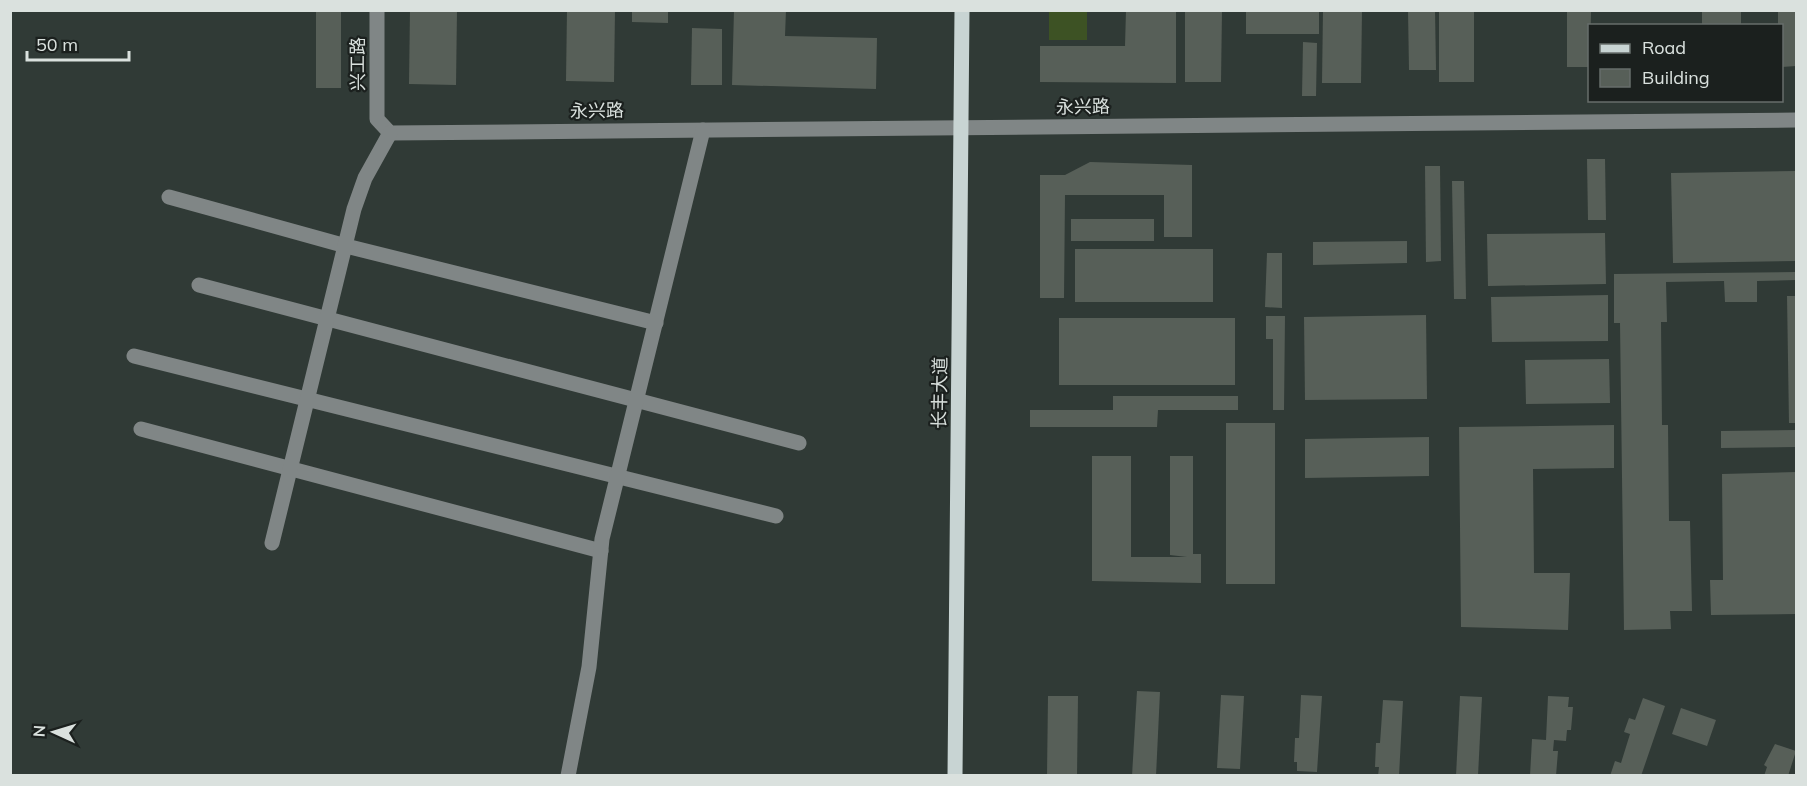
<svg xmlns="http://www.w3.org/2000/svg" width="1807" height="786" font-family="Mulish,'Noto Sans SC',sans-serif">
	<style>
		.green { fill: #3d5224 }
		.building { fill: #575f58 }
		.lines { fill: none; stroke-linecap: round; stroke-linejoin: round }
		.minor { stroke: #808686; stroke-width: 15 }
		.major { stroke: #c8d4d3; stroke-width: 15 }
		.labels { text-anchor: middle; stroke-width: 4.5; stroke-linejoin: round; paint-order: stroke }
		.street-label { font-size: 18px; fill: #dae1de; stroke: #1b201e }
	</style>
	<rect width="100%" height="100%" fill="#303a36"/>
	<!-- green -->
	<rect class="green" x="1049" y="11" width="38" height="29"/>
	<!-- building -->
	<g class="building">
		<rect x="316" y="10" width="25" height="78"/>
		<polygon points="410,10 457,10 456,85 409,84"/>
		<polygon points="567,10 615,10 614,82 566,81"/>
		<polygon points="632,10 668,10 668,23 632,22"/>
		<polygon points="734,10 786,10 785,36 877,38 876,89 732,85"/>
		<polygon points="1126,10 1176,10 1176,83 1040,82 1040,46 1125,46"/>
		<polygon points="1185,10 1222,10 1221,82 1185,82"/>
		<polygon points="1246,10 1319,11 1319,34 1246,34"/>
		<polygon points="1323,10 1362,10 1361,83 1322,83"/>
		<polygon points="1408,10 1435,10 1436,70 1409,70"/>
		<rect x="1439" y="10" width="35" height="72"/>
		<polygon points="1567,10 1591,10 1590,67 1567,67"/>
		<rect x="1702" y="10" width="39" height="16"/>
		<polygon points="1778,10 1796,10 1796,66 1782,67 1782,26 1778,26"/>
		<polygon points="692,28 722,29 722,85 691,85"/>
		<polygon points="1303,42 1317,43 1316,96 1302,96"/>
		<polygon points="1587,159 1605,159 1606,220 1588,220"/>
		<polygon points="1090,162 1192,165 1192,237 1164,237 1164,195 1065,195 1064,298 1040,298 1040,175 1065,175"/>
		<polygon points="1425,166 1440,166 1441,261 1426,262"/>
		<polygon points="1796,171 1796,261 1673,263 1671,173"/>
		<polygon points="1452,181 1464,181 1466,299 1454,299"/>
		<rect x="1071" y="219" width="83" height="22"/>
		<polygon points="1605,233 1606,284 1488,286 1487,234"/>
		<polygon points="1407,241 1407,263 1313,265 1313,242"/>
		<rect x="1075" y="249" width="138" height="53"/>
		<polygon points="1267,253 1282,253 1282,308 1265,307"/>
		<polygon points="1796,272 1796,280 1757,281 1757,302 1725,302 1724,281 1666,282 1667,322 1661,322 1662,425 1668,425 1669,521 1690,521 1692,611 1670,611 1671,629 1624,630 1620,323 1614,323 1614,274"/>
		<polygon points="1608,295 1608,341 1492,342 1491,297"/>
		<polygon points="1787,296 1796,296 1796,423 1789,423"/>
		<polygon points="1426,315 1427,399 1305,400 1304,317"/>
		<polygon points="1266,316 1285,316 1284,410 1273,410 1273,339 1266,339"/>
		<rect x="1059" y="318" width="176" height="67"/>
		<polygon points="1609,359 1610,403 1526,404 1525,360"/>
		<polygon points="1113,396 1238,396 1238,410 1158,410 1157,427 1030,427 1030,410 1113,410"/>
		<rect x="1226" y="423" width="49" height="161"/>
		<polygon points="1614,425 1614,468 1533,469 1534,573 1570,573 1568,630 1461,627 1459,427"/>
		<polygon points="1796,430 1796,447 1721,448 1721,431"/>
		<polygon points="1429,437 1429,476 1305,478 1305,439"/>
		<polygon points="1092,456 1131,456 1131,557 1187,557 1170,555 1170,456 1193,456 1193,554 1201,554 1201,583 1092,581"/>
		<polygon points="1796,472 1796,614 1711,615 1710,580 1723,580 1722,474"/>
		<polygon points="1137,691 1160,692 1156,776 1132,776"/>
		<polygon points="1221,695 1244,696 1240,769 1217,768"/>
		<polygon points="1301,695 1322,696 1317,772 1297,771 1297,762 1294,762 1295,738 1299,738"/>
		<polygon points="1048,696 1078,696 1077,776 1047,776"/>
		<polygon points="1460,696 1482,697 1478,776 1456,776"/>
		<polygon points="1548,696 1569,697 1568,707 1573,707 1571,730 1567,730 1566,741 1554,740 1553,751 1558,751 1556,776 1530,776 1532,739 1546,740"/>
		<polygon points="1643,698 1665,706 1641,776 1610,776 1615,761 1621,763 1630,734 1624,732 1629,718 1635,720"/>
		<polygon points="1383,700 1403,701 1399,776 1378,776 1379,767 1375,767 1376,743 1380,743"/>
		<polygon points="1681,708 1716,720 1707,746 1672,734"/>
		<polygon points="1775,744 1796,751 1788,776 1764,776 1767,767 1764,765"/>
	</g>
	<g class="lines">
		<!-- minor -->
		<g class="minor">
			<polyline points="377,10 377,119 390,133 1796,120"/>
			<polyline points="169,197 346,246 656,323"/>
			<polyline points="199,285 799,443"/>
			<polyline points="134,356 776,516"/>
			<polyline points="141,429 601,551"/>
			<polyline points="272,543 354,209 365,178 390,133"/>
			<polyline points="568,776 589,667 602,539 703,130"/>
		</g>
		<!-- major -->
		<polyline class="major" points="955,776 962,10"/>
	</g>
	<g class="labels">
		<!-- street labels -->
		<g class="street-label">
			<text transform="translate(358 64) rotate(-90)" y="6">兴工路</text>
			<text transform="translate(1083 107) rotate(-1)" y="6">永兴路</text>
			<text transform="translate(597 111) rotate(-1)" y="6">永兴路</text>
			<text transform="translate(940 393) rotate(-89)" y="6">长丰大道</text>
		</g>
	</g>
	<!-- border -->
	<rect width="1807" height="786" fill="none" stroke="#dae1de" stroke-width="24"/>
	<!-- legend -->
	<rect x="1588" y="24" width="195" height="78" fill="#1b201e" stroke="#676d6b" stroke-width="1.5"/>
	<rect x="1600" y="44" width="30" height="9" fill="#c8d4d3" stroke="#676d6b" stroke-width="1.5"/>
	<text x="1642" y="54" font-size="18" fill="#dae1de">Road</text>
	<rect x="1600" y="69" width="30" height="18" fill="#575f58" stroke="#676d6b" stroke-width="1.5"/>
	<text x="1642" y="84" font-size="18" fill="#dae1de">Building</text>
	<!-- north arrow -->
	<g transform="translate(54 732) rotate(274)" stroke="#1b201e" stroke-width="4.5" paint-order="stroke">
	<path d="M0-4.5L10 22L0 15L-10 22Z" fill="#dae1de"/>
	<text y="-9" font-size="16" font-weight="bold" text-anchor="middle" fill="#dae1de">N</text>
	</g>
	<!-- scale -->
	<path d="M27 51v9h102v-9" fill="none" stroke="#dae1de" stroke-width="3"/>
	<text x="36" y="51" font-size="18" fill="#dae1de" stroke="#1b201e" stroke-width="4.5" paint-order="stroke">50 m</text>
</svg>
